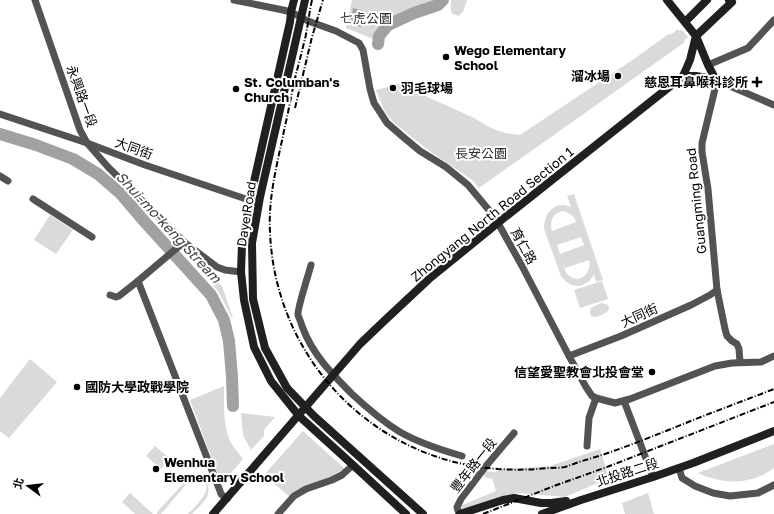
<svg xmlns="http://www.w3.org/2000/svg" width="774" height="514" viewBox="0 0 774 514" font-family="'Golos Text','Noto Sans TC',sans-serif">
<rect width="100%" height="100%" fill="#fff"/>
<g fill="#dadada" fill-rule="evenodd">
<path d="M352,0h89l-2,5 -14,-1 -41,17 -11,18 -27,-11z"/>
<path d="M451,0h16l-4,12 -5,4 -5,-2 -2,-2z"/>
<path d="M678,29l1,2 3,-1 6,7 -4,3 1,2 -206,146 -7,-8 -48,-33 -31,-25 -8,-10 -9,-22 12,-3 3,-4 3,2 5,-1 75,34 19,11 12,4 15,2 114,-76 33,-24 5,-1z"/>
<path d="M574,194l29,86 -7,2 -2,-8c-8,16 -24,15 -33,2l-17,-47c0,-16 11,-29 27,-22l-4,-11zM563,211c7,2 11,5 13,11l-24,9c-3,-10 1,-18 11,-20zM581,237l3,8 -24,9 -3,-9zM589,260c3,14 -10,25 -21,15 -3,-3 -4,-8 -5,-12l2,5z"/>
<path d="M50,215l23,15 -17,24 -22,-14z"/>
<path d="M186,248l4,1 12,12 -3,4 23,21 11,32h-1l-14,-27 -32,-38 -1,-2z"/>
<path d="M602,281l6,18 -28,9 -6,-18z"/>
<path d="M601,303c6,0 11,4 6,9 -3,2 -8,4 -11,5l-5,-1 -1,-3 1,-5z"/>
<path d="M30,359l27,23 -48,56 -9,-7v-33z"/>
<path d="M224,386c0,18 -1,38 6,55 3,6 9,12 13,18l-18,21h-2l-4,-2 -29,-78z"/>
<path d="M241,413l34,4 -11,13v6l-13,14 -8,-15z"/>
<path d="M303,431l42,38 -54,29 -27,-23z"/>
<path d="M774,444v24c-22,17 -51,17 -76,5z"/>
<path d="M155,446l14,12 -8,11 -15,-13z"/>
<path d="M600,449l9,29 -44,19 -47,-4 -52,16h-4l-2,-3 36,-15 -4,-12 -8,-2 1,-6 10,1 8,-3 47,-3z"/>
<path d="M194,472l2,3 6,1c15,17 1,26 -10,38h-4c6,-7 28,-25 14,-34 -5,-3 -9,-2 -13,1l-28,33h-4v-2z"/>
<path d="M130,493l23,21h-18l-13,-12z"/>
<path d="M648,493l6,21h-29l-3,-11z"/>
</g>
<path fill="#a1a1a1" d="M353,8l11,3 -3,16 -11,-3z"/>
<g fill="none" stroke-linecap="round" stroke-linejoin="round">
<g stroke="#a1a1a1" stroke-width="12">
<path d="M378,44l1,-8 9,-11 26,-12 24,-8 5,-5"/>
<path d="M0,134l36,11 37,14 25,15 23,20 23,27 67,74 13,25 5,21 3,36 1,29"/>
</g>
<g stroke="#535353" stroke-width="7">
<path d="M35,0l45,130 7,13 21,24 76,75 33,25 8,3 16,2"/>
<path d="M234,0l49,10 8,2 17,9 28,10 23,12 4,7 7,39 4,14 4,6 9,14 15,13 18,15 26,16 22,18 25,30 5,8 24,43 47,90 17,31 6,9 4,2 19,5 15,-4 85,-33 17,-3 29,-1 13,-6"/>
<path d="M708,65l40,-17 26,-28"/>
<path d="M0,114l87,29 58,22 110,37"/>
<path d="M0,176l8,5"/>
<path d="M33,199l59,38"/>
<path d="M311,265c-2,8 -14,44 -13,50 1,3 3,7 4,11 10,28 30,48 50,68 15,14 30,27 48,38 19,11 41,18 62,24"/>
<path d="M138,281l82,210 1,3 6,5"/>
<path d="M110,295l6,2 3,-1 19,-15 46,-39"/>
<path d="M569,356l52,-20 70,-31 19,-10 7,-5"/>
<path d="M740,362l-1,-13 -2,-5 -5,-3 -5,-5 -2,-7 -8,-39 -9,-101 -6,-37v-9l13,-54 1,-9 58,25"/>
<path d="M624,401l29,76"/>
<path d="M587,446l2,-28 7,-20"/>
<path d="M679,468l3,10 13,8 18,7 17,3 28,-3 16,-8"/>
<path d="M278,514l16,-18 12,-7 26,-9 10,-5 11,-10"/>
<path d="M459,514l-2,-7 4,-8 25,-33 28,-33"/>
</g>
<g stroke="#202020" stroke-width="8">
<path d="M294,0l-3,12 -1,10 -39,173 -9,49 -1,28 3,28 10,47 17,34 28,35 54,49 53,49"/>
<path d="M305,0l-45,197 -8,46 1,56 12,49 22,40 27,28 109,98"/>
<path d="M667,0l29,36 12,29 8,15"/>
<path d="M685,22l22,-22"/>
<path d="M696,36l36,-34 -3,-2"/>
<path d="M683,76l7,-16 6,-24"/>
<path d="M213,514l147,-170 23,-22 46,-43 75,-61 179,-142h13l20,4"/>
<path d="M460,514l43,-14 11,-2 27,5h10l15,-2"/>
<path d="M542,514l39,-14 72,-23 40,-14 81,-32"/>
</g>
<g stroke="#000" stroke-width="2" stroke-dasharray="6 2 1 2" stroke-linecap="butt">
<path d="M312,0c-3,13 -4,26 -7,39 -3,12 -6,24 -9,35 -4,17 -7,35 -11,52 -7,35 -17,70 -15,106 5,126 102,228 228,237 18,1 32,1 49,-1 6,0 12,0 18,-1 6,-2 11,-4 17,-6 29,-8 56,-19 84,-30 36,-15 72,-28 108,-42"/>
<path d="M295,108l17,-71 11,-37"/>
<path d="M483,514l71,-28 53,-19 167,-65"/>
</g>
</g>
<g fill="#000" stroke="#fff" stroke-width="1.5">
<circle cx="446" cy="57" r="4"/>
<circle cx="618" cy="76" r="4"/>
<path d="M755 76h4v4h4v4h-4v4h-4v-4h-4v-4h4z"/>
<circle cx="393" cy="88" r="4"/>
<circle cx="236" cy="89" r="4"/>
<circle cx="652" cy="372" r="4"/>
<circle cx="77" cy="387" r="4"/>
<circle cx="156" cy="469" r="4"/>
</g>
<g text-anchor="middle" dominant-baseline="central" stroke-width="4" stroke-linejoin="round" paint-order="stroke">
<g font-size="13" fill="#313131" stroke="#fff">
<text x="366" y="18">七虎公園</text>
<text x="481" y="153">長安公園</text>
</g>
<g font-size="13" font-weight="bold" fill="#000" stroke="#fff" text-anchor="start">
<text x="454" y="50">Wego Elementary<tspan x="454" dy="15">School</tspan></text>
<text x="610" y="76" text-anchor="end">溜冰場</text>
<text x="244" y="82">St. Columban's<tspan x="244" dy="15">Church</tspan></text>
<text x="748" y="82" text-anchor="end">慈恩耳鼻喉科診所</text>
<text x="401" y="88">羽毛球場</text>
<text x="644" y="372" text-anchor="end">信望愛聖教會北投會堂</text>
<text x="85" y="387">國防大學政戰學院</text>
<text x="164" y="462">Wenhua<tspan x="164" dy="15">Elementary School</tspan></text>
</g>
<g font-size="13" fill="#000" stroke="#fff">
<text transform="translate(82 96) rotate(70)">永興路一段</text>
<text transform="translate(134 148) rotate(20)">大同街</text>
<text transform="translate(696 201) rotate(-96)">Guangming Road</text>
<text transform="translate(246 214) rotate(-81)">Daye Road</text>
<text transform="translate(492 214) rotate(-39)">Zhongyang North Road Section 1</text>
<text transform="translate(524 246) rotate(61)">育仁路</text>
<text transform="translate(639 315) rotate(-24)">大同街</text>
<text transform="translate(473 465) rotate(-52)">豐年路一段</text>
<text transform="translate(627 472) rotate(-18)">北投路二段</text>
</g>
<g font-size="14" font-style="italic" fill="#424242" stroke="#fff">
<text transform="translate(169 227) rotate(47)">Shui-mo-keng Stream</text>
</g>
</g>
<g transform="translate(28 486) rotate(285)" stroke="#ffffff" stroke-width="3" paint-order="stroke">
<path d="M0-3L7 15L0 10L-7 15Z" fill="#000000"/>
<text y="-6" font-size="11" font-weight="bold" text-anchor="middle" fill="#000000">北</text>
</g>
</svg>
